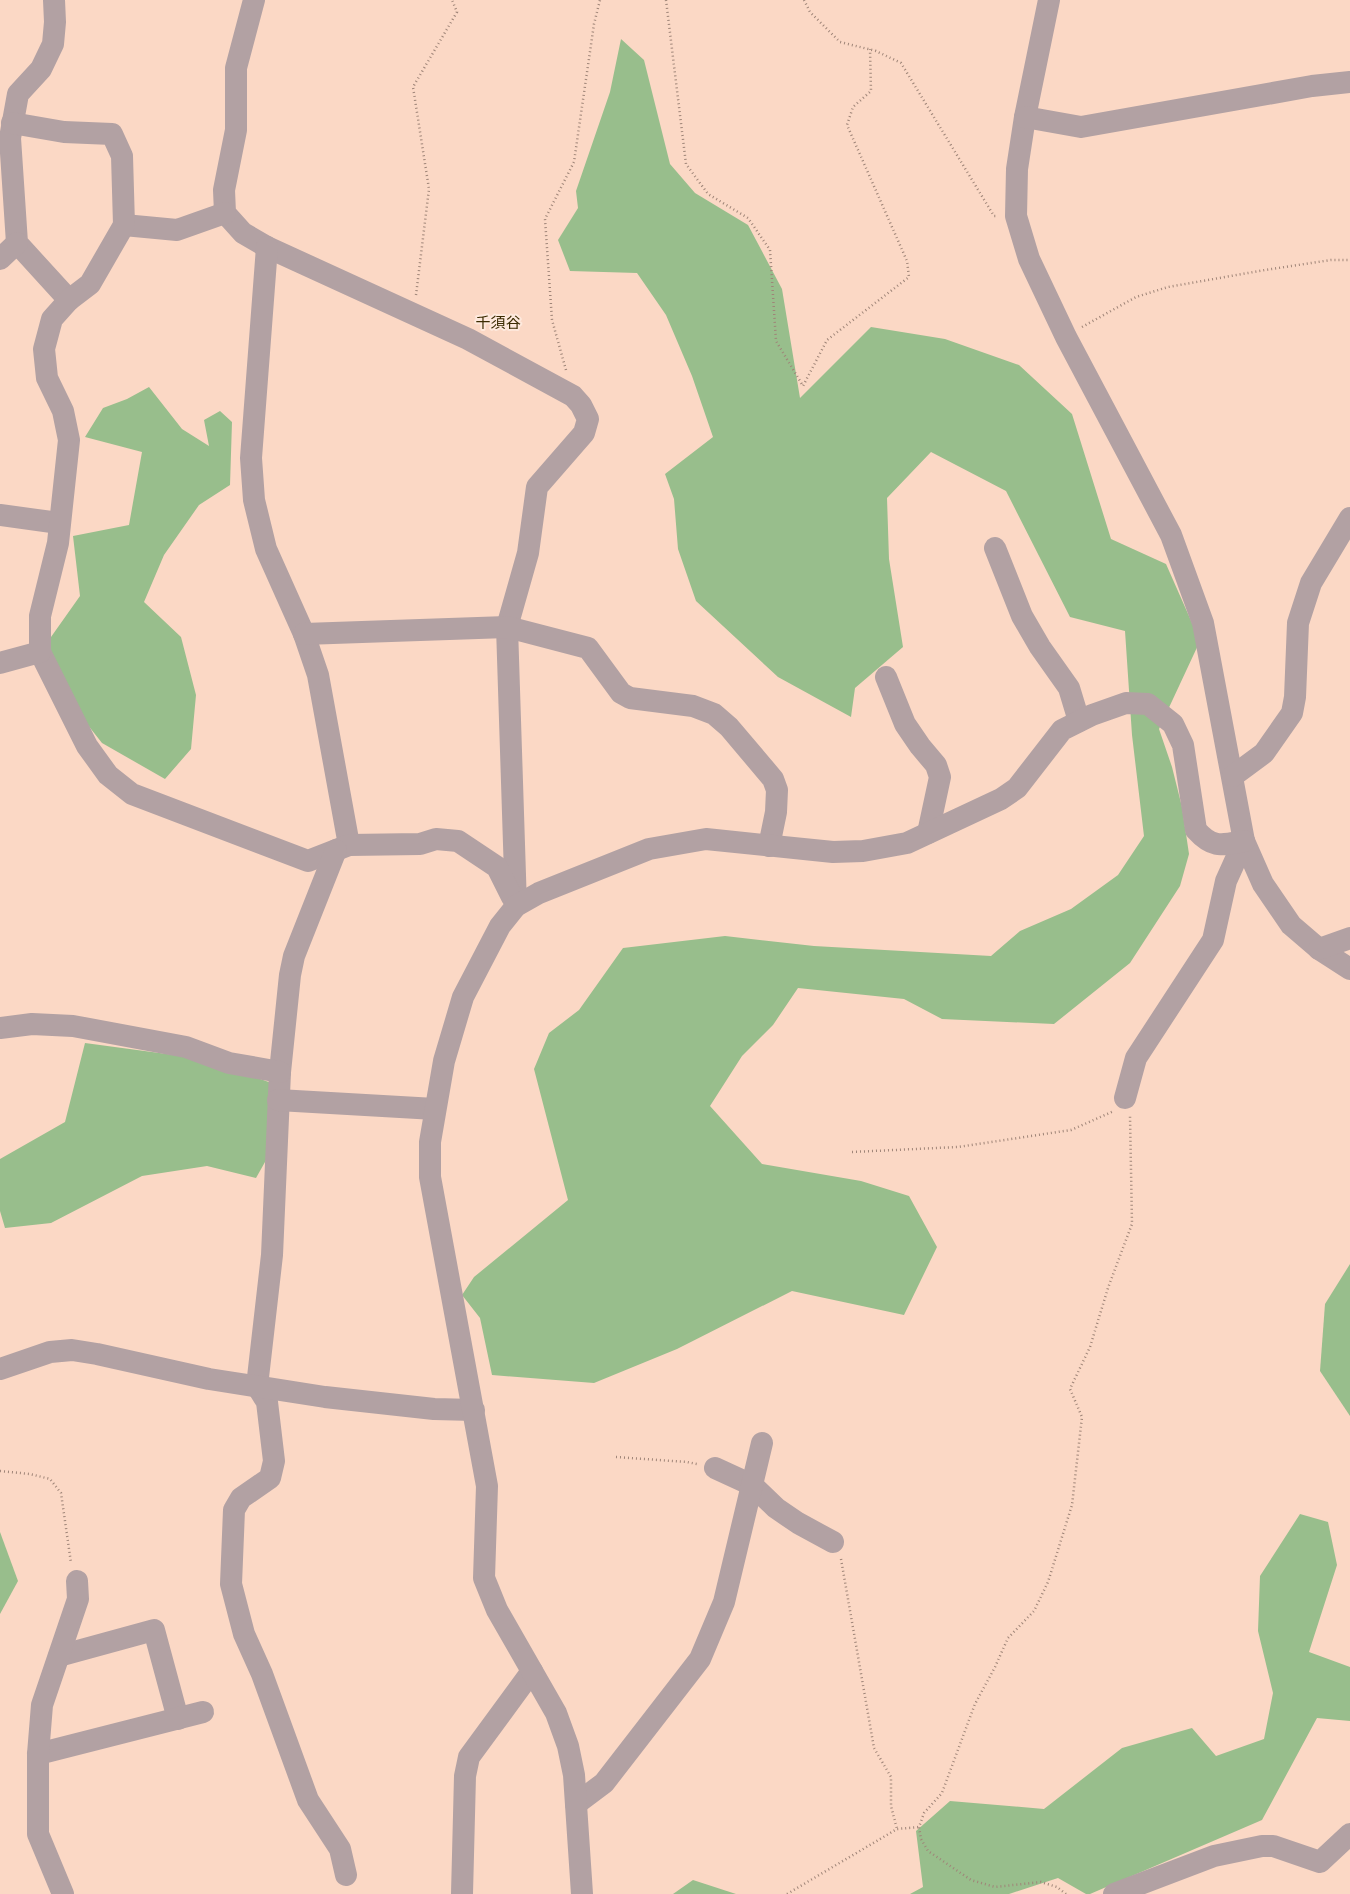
<svg xmlns="http://www.w3.org/2000/svg" width="1350" height="1894" viewBox="0 0 1350 1894" font-family="Cabin,'Noto Sans JP',sans-serif">
<rect width="100%" height="100%" fill="#fbd8c5"/>
<g fill="#98be8c">
<path d="M621,39l23,21 26,104 25,29 53,32 34,64 18,109 71,-71 74,12 74,26 53,49 39,125 55,25 34,77 -41,88 13,38 10,40 7,47 -9,32 -50,77 -76,61 -112,-5 -38,-20 -106,-11 -25,37 -31,31 -32,50 52,58 99,17 48,15 28,51 -33,68 -112,-24 -115,58 -83,34 -102,-8 -12,-57 -18,-23 12,-18 94,-77 -34,-131 15,-36 30,-23 44,-62 102,-12 89,10 177,10 29,-25 51,-22 47,-34 26,-39 -12,-101 -7,-104 -55,-14 -64,-126 -75,-39 -44,46 2,61 14,88 -48,41 -4,29 -73,-40 -82,-76 -18,-52 -4,-50 -9,-25 48,-37 -21,-61 -26,-61 -29,-42 -67,-2 -12,-31 20,-32 -2,-17 34,-99z"/>
<path d="M149,387l33,42 27,17 -5,-26 16,-9 12,11 -2,63 -31,20 -35,50 -20,47 37,35 15,58 -5,54 -26,30 -63,-36 -52,-66 1,-40 29,-41 -7,-60 56,-11 13,-73 -57,-15 18,-29 24,-9z"/>
<path d="M85,1043l119,16 73,26 -3,61 -18,32 -49,-12 -65,10 -91,47 -46,5 -5,-17v-52l65,-37z"/>
<path d="M1350,1264v152l-30,-45 5,-67z"/>
<path d="M1300,1514l28,8 9,43 -28,87 41,15v54l-33,-3 -55,102 -172,74h-4l-28,-16 -49,16h-99l13,-7 -7,-56 34,-30 94,8 78,-61 70,-20 24,28 48,-17 9,-46 -15,-62 2,-55z"/>
<path d="M0,1532l18,49 -18,33z"/>
<path d="M693,1880l43,14h-63z"/>
</g>
<g fill="none" stroke-linecap="round" stroke-linejoin="round">
<g stroke="#9f8578" stroke-width="2.5" stroke-dasharray="1 3" stroke-linecap="butt">
<path d="M666,0l20,164 22,30 40,24 22,32 6,91 27,45 24,-46 82,-63 -2,-16 -60,-136 6,-18 18,-16 -1,-42"/>
<path d="M804,0l6,12 30,30 36,9 25,12 93,153h3"/>
<path d="M416,295l13,-106 -16,-102 44,-75 -5,-12"/>
<path d="M1082,327l54,-30 32,-10 97,-17 66,-10h19"/>
<path d="M566,370l-14,-50 -7,-101 29,-57 20,-138 6,-24"/>
<path d="M852,1152l106,-5 113,-17 43,-19"/>
<path d="M616,1457l71,5 10,2"/>
<path d="M0,1471l30,3 20,5 11,14 10,70"/>
<path d="M841,1559l33,189 17,29v29l6,23"/>
<path d="M787,1894l110,-65 22,-2"/>
<path d="M1066,1894l-9,-7 -16,-5 -46,5 -24,-7 -43,-29 -7,-12 -2,-12 5,-14 18,-20 33,-89 20,-37 13,-29 26,-27 14,-29 24,-77 10,-88 -12,-28 20,-42 18,-59 24,-64 -2,-108"/>
</g>
<g stroke="#b2a1a3" stroke-width="22">
<path d="M54,0l1,22 -2,22 -12,25 -23,25 -8,44 7,105 52,57"/>
<path d="M254,0l-18,68v62l-12,60 1,23 18,20 24,14 201,92 105,57 8,9 7,14 -4,14 -47,54 -9,66 -21,74 9,279"/>
<path d="M1049,0l-24,117 -8,52 -1,47 13,43 37,78 105,198 32,88 41,218 19,43 28,41 28,24 31,20"/>
<path d="M1025,117l56,10 231,-41 38,-4"/>
<path d="M124,225l53,5 48,-17"/>
<path d="M267,247l-16,211 3,42 12,49 38,85 14,41 31,170"/>
<path d="M0,259l17,-16"/>
<path d="M0,515l59,8"/>
<path d="M995,548l27,68 18,31 29,41 10,33"/>
<path d="M304,634l203,-7 81,21 33,45 9,5 63,8 21,8 15,13 44,52 4,11 -1,22 -7,34"/>
<path d="M40,652l47,94 21,29 24,19 176,67 41,-16 71,-1 16,-5 22,2 39,26 15,30"/>
<path d="M0,663l40,-11v-36l18,-73 11,-103 -6,-29 -16,-33 -3,-29 8,-30 17,-19 21,-16 34,-59 -2,-69 -10,-22 -48,-2 -52,-9"/>
<path d="M886,677l19,47 15,22 16,19 4,12 -12,56"/>
<path d="M1233,776l31,-23 28,-40 3,-16 3,-74 13,-40 39,-65"/>
<path d="M336,850l-42,106 -4,19 -10,97 -8,183 -15,131 10,16 7,59 -4,17 -29,20 -7,12 -3,74 13,50 18,40 46,126 32,49 6,26"/>
<path d="M1319,949l31,-11"/>
<path d="M0,1028l32,-4 41,2 113,21 43,16 51,9"/>
<path d="M1125,1098l11,-40 77,-118 13,-59 18,-40"/>
<path d="M278,1100l157,9"/>
<path d="M0,1369l50,-17 22,-2 25,4 112,25 116,18 109,12 40,1"/>
<path d="M715,1468l37,17 24,23 22,15 35,19"/>
<path d="M59,1656l95,-26 24,89"/>
<path d="M38,1754l165,-42"/>
<path d="M576,1804l28,-21 96,-124 24,-57 38,-159"/>
<path d="M63,1894l-25,-60v-80l4,-49 36,-106 -1,-18"/>
<path d="M462,1894l3,-118 4,-19 63,-86"/>
<path d="M582,1894l-8,-119 -6,-29 -12,-33 -59,-103 -13,-32 3,-92 -57,-309v-35l14,-81 19,-64 37,-71 16,-20 23,-13 110,-44 57,-10 127,13 30,-1 44,-8 94,-44 16,-11 45,-58 30,-15 34,-12 22,1 25,20 10,21 13,85c17,19 26,15 48,11"/>
<path d="M1114,1894l100,-38 48,-10h11l47,16 30,-28"/>
</g>
</g>
<g text-anchor="middle" dominant-baseline="central" stroke-width="4" stroke-linejoin="round" paint-order="stroke">
<g font-size="15" fill="#3b2b01" stroke="#fee9dd">
<text x="498" y="323">千須谷</text>
</g>
</g>
</svg>
